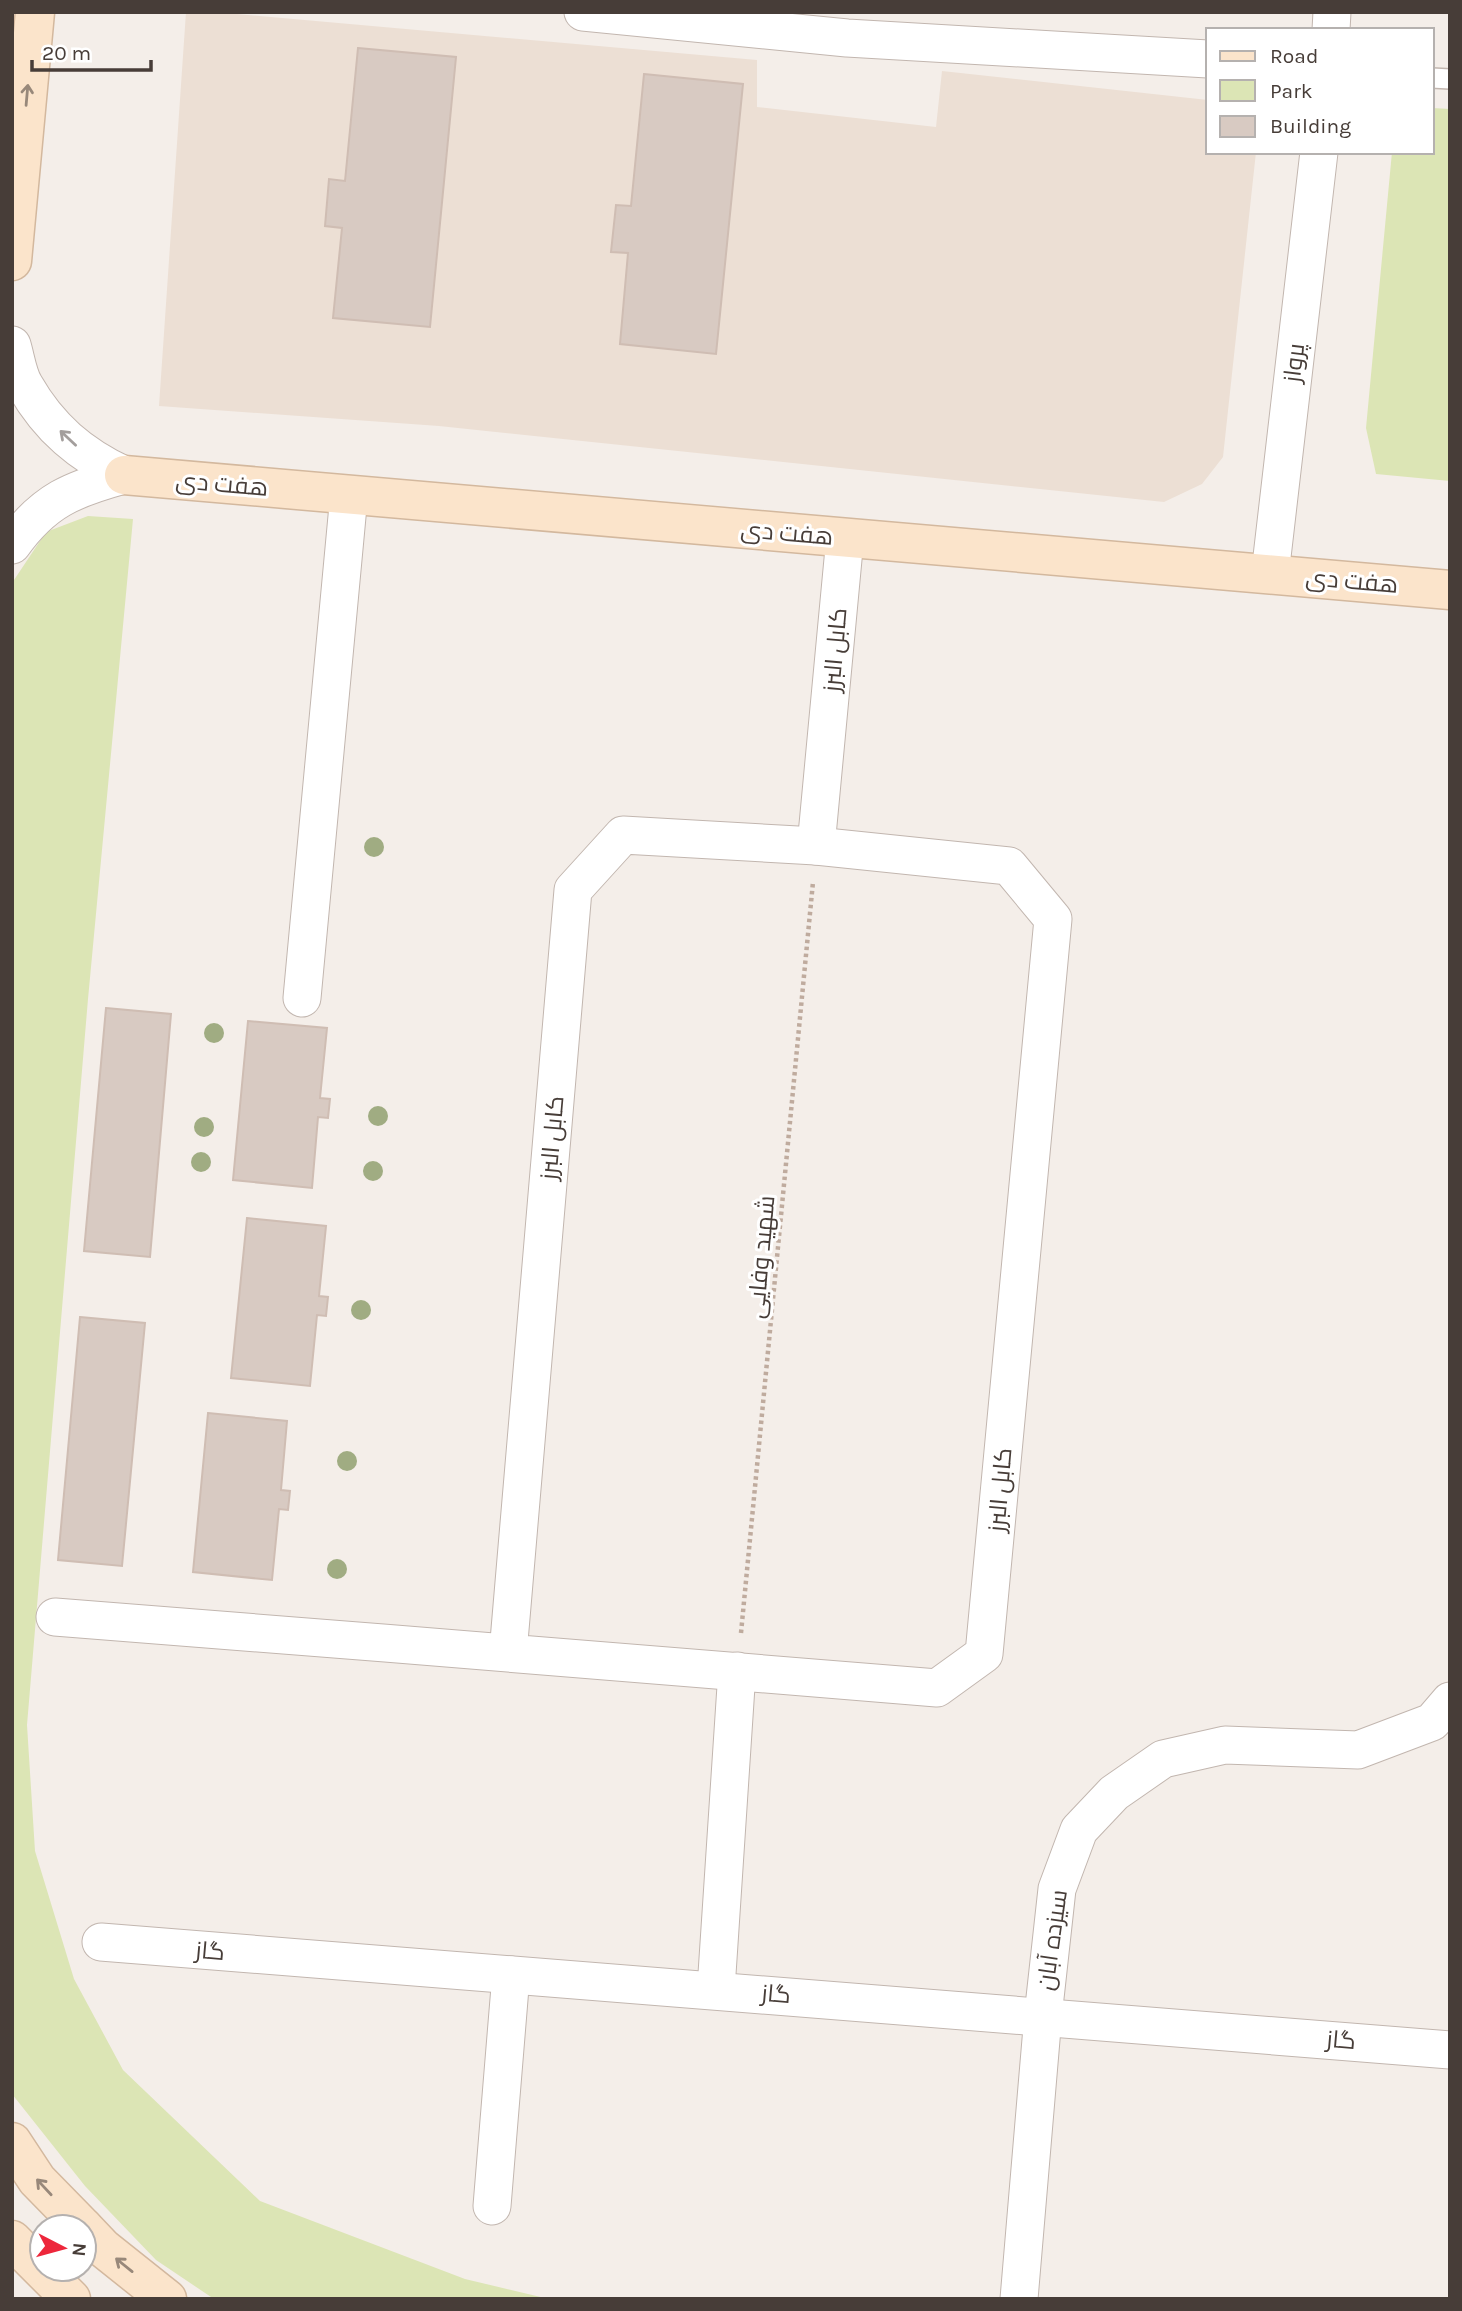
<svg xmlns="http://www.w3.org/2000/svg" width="1462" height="2311" viewBox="0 0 1462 2311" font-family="Karla,Cairo,sans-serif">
<rect width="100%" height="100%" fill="#f4eee9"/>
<path fill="#ecdfd4" d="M186,12h29l542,48v47l179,20 6,-56 266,29v52h48l-33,305 -21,27 -38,18 -725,-76 -280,-20z"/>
<g fill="#dce5b5">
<path d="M1432,108l18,1v372l-74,-7 -10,-46 26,-276h40z"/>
<path d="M88,516l45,3 -45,480 -61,726 8,126 39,128 49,91 137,131 205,78 84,20h-335l-58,-39 -71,-74 -73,-92v-1498l2,-16 32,-48z"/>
</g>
<g fill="#d8cac2" stroke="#cfbdb3" stroke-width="2">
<path d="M358,48l98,9 -26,270 -97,-9 9,-90 -17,-2 4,-47 16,2z"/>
<path d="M644,74l99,10 -27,270 -96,-10 8,-91 -17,-1 5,-47 15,1z"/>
<path d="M106,1008l65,6 -21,243 -66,-6z"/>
<path d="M248,1021l79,7 -7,70 10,1 -2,19 -10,-1 -6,71 -79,-8z"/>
<path d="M247,1218l79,8 -7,70 9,1 -2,19 -9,-1 -7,71 -79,-8z"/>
<path d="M80,1317l65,6 -23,243 -64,-6z"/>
<path d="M208,1413l79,8 -6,69 9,1 -2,19 -9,-1 -7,71 -79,-8z"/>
</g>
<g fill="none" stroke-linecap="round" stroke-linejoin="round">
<defs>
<path id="lane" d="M1432,78l18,1"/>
<g id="street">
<path d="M583,12l264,26 361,21"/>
<path d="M1331,30l1,-18"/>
<path d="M12,345c4,13 6,30 13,41 24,42 56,69 99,89"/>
<path d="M12,545c32,-45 61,-56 112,-70"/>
<path d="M1270,574l49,-422"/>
<path d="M816,846l29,-308"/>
<path d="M302,998l47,-503"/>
<path d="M55,1617c294,24 588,45 882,71l47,-34 69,-735 -44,-53 -193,-20 -193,-11 -50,55 -65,763"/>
<path d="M101,1942l1349,108"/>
<path d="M716,1989l21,-318"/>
<path d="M492,2206l19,-231"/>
<path d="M1019,2299l24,-283 14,-127 22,-59 35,-37 49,-34 62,-14 133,5 74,-28 18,-21"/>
</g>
<g id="secondary">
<path d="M12,261l23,-249"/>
<path d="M124,475l1326,115"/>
<path d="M12,2142l25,38 46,47"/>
<path d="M84,2228l19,20 64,51"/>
<path d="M12,2240l59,59"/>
</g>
</defs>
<use href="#lane" stroke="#c2b6af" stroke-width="22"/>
<use href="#street" stroke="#c2b6af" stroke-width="39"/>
<use href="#secondary" stroke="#d3b89e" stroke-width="41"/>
<path stroke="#bfab9e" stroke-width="4.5" stroke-dasharray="3.5 3.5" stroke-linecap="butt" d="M741,1633l72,-751"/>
<use href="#lane" stroke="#fff" stroke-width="19"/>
<use href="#street" stroke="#fff" stroke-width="37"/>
<use href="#secondary" stroke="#fbe4cb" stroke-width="38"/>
</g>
<g fill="#a0ac82">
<circle cx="374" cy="847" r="10"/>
<circle cx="214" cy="1033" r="10"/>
<circle cx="378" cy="1116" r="10"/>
<circle cx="204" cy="1127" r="10"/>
<circle cx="201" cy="1162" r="10"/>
<circle cx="373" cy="1171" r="10"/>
<circle cx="361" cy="1310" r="10"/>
<circle cx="347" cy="1461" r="10"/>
<circle cx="337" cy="1569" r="10"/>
</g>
<defs><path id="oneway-shaft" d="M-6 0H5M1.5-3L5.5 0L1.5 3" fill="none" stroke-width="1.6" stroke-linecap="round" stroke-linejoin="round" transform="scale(1.75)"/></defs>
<g stroke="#98887a">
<use href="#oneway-shaft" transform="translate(27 95) rotate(-85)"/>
<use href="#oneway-shaft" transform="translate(44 2187) rotate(-133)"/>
<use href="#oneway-shaft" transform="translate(124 2265) rotate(-141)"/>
</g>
<use stroke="#a39e9c" href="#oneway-shaft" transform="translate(68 438) rotate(-137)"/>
<g text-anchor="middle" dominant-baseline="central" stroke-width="6" stroke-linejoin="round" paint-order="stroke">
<g font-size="24" fill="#473d38" stroke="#fff">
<text transform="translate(1294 363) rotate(-83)">پرواز</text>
<text transform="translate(222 484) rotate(5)">هفت دی</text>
<text transform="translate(787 533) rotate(5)">هفت دی</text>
<text transform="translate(1352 581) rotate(5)">هفت دی</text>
<text transform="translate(835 650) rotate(-85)">کابل البرز</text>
<text transform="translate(552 1138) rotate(-85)">کابل البرز</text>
<text transform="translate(761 1257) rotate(-85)">شهید وفایی</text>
<text transform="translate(1000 1490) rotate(-85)">کابل البرز</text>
<text transform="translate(1052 1940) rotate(-82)">سیزده آبان</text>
<text transform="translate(210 1951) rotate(5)">گاز</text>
<text transform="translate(776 1994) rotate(5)">گاز</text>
<text transform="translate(1341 2040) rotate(5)">گاز</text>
</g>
</g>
<rect width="1462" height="2311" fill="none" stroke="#473d38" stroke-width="28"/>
<rect x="1206" y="28" width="228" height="126" fill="#ffffff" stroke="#b5b1af" stroke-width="2"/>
<rect x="1220" y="51" width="35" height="10" fill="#fbe4cb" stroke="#b5b1af" stroke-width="2"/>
<text x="1270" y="63" font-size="21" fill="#473d38">Road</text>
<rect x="1220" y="80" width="35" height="21" fill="#dce5b5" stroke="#b5b1af" stroke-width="2"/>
<text x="1270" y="98" font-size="21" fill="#473d38">Park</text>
<rect x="1220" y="116" width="35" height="21" fill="#d8cac2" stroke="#b5b1af" stroke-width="2"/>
<text x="1270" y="133" font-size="21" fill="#473d38">Building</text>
<g transform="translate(63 2248) rotate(96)"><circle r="33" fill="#ffffff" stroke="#b5b1af" stroke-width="2"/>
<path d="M0-5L12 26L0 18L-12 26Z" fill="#ed273b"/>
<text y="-10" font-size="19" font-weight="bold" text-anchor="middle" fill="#473d38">N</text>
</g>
<path d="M32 60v10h119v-10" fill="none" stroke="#473d38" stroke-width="3.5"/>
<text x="42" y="60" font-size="21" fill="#473d38" stroke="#ffffff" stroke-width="5" paint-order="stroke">20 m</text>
</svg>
